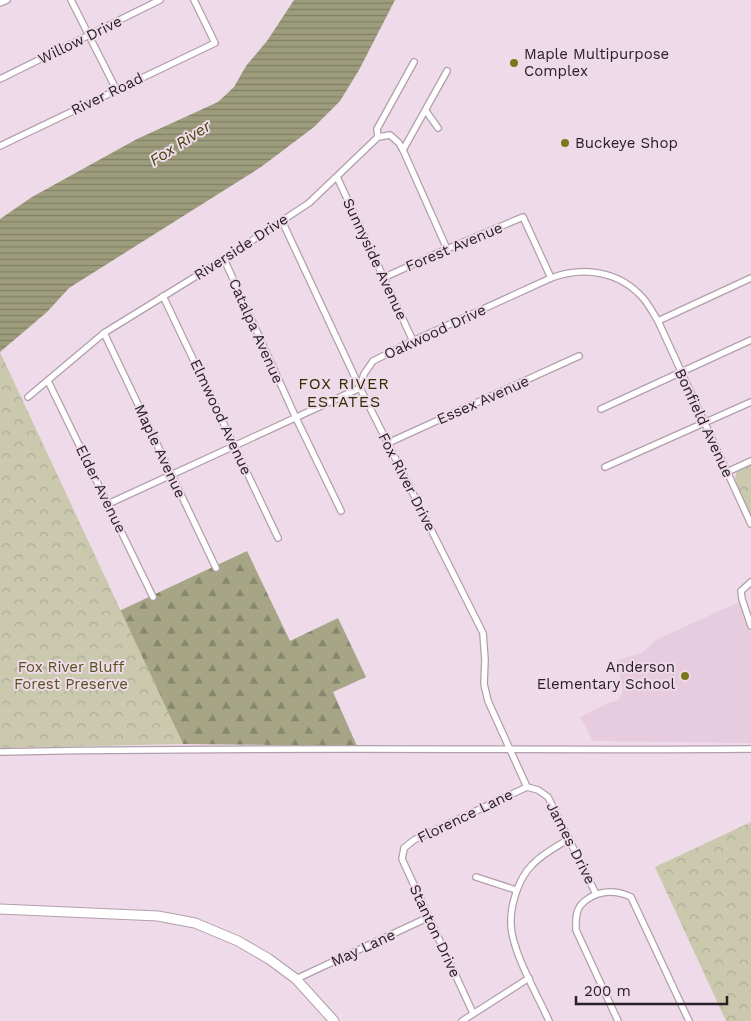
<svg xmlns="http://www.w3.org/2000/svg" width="751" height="1021" viewBox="0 0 751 1021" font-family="'Work Sans',sans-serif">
<defs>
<pattern id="forest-firs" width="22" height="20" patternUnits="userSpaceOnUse" patternTransform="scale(1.25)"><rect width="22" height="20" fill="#a6a686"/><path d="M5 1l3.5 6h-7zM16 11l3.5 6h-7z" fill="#87876e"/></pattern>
<pattern id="park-crowns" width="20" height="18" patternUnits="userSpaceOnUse" patternTransform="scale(1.25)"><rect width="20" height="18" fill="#cac9ae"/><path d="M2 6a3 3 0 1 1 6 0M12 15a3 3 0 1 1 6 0" fill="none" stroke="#aeac96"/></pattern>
<pattern id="water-rules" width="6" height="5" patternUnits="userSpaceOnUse" patternTransform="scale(1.25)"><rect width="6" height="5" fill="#9d9d7d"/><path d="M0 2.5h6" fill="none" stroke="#808066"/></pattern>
</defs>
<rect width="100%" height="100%" fill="#eedae8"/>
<path fill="#e6ccde" d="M739,602l12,34v107l-158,-2 -13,-24 28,-14 9,-2 6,-9 -6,-32 25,-7 14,-13z"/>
<path fill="url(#forest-firs)" d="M247,551l43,90 48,-23 28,59 -33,15 24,54 -174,-2 -64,-133z"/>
<g fill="url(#park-crowns)">
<path d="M0,352l183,392 -183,4z"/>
<path d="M751,464v53c-5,-10 -21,-35 -14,-45 3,-4 10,-5 14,-8z"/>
<path d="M751,822v199h-25l-71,-154z"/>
</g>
<path fill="url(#water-rules)" d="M294,0h101l-36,70 -19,31 -26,26 -53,40 -192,121 -22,24 -47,40v-133l32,-22 105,-58 81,-37 16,-15 12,-21 21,-25z"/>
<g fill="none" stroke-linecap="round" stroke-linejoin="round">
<defs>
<g id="minor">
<path d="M71,0l45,89"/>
<path d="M0,3l7,-3"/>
<path d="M0,79l160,-79"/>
<path d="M426,111l12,17"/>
<path d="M378,137l12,-2 9,8 4,7 44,99"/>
<path d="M0,146l215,-103 -21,-43"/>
<path d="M403,150l44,-79"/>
<path d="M337,177l76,164"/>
<path d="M282,221l78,167 123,245 2,27 -1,24 4,17 39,86 11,3 10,7 48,97"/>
<path d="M224,259l72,159 45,93"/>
<path d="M385,277l62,-28 76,-32 28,61"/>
<path d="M163,296l115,242"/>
<path d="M658,321l93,-43"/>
<path d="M104,333l112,235"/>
<path d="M48,381l105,216"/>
<path d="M28,397l76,-64 120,-74 85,-56 69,-66 -1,-8 37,-67"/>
<path d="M601,409l150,-69"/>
<path d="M388,443l191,-87"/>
<path d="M605,467l146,-65"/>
<path d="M727,472l24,-11"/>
<path d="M108,504l252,-116 4,-14 9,-13 40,-20 138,-63c33,-12 68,-7 92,20 6,7 10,15 15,23l93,203"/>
<path d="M751,582l-10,9 1,8 9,27"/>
<path d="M0,752c250,-6 501,-1 751,-3"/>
<path d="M476,877l40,13"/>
<path d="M296,979l133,-62"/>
<path d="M473,1013l-71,-154 2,-11 10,-8 113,-53"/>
<path d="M462,1021l67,-43"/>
<path d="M549,1021c-11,-25 -37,-69 -38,-96 -1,-19 7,-46 21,-60 10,-11 24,-18 37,-26"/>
<path d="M618,1021l-42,-91c0,-8 -1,-17 4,-24 13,-16 34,-17 51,-9l58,124"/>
</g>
<path id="secondary" d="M0,909l158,7 37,7 43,18 31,18 27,20 38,42"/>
</defs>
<use href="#minor" stroke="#b29fad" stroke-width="8"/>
<use href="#secondary" stroke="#b29fad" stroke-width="11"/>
<use href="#minor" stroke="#fff" stroke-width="5.5"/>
<use href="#secondary" stroke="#fff" stroke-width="9"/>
</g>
<g fill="#7c771c" stroke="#eedae8" stroke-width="2">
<circle cx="514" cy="63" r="5"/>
<circle cx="565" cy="143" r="5"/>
<circle cx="685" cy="676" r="5"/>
</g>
<g text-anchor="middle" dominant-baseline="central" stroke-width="4" stroke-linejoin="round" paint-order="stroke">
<g font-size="15" fill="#292127" stroke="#eedae8">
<text transform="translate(80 40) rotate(-26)">Willow Drive</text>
<text transform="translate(107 94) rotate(-26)">River Road</text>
<text transform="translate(241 247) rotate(-33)">Riverside Drive</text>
<text transform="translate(454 247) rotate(-23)">Forest Avenue</text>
<text transform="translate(375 259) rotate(65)">Sunnyside Avenue</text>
<text transform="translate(256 331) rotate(66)">Catalpa Avenue</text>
<text transform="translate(435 332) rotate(-25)">Oakwood Drive</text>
<text transform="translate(483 400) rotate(-24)">Essex Avenue</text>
<text transform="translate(221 417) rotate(65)">Elmwood Avenue</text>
<text transform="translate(704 423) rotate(65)">Bonfield Avenue</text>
<text transform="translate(160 451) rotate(65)">Maple Avenue</text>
<text transform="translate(407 482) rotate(63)">Fox River Drive</text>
<text transform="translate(101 489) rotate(64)">Elder Avenue</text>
<text transform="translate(465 816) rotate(-26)">Florence Lane</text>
<text transform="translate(571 843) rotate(63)">James Drive</text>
<text transform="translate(435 931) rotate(65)">Stanton Drive</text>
<text transform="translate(363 948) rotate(-25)">May Lane</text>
</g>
<g font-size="15" fill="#292127" stroke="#eedae8" text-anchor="start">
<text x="524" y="54">Maple Multipurpose<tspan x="524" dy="17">Complex</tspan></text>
<text x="575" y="143">Buckeye Shop</text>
<text x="675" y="667" text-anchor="end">Anderson<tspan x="675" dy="17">Elementary School</tspan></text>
</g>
<g font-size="15" fill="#56541d" stroke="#eedae8">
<text x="71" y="667">Fox River Bluff<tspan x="71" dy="17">Forest Preserve</tspan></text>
</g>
<g font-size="16" font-style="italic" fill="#47450b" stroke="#eedae8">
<text transform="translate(180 143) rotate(-33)">Fox River</text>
</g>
<g font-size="16" letter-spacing="1" fill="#2d2b00" stroke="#eedae8">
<text x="344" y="383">FOX RIVER<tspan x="344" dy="18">ESTATES</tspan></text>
</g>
</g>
<path d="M576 996v8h151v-8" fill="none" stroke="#292127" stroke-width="2.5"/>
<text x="584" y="996" font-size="15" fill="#292127" stroke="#eedae8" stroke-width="4" paint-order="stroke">200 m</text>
</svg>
